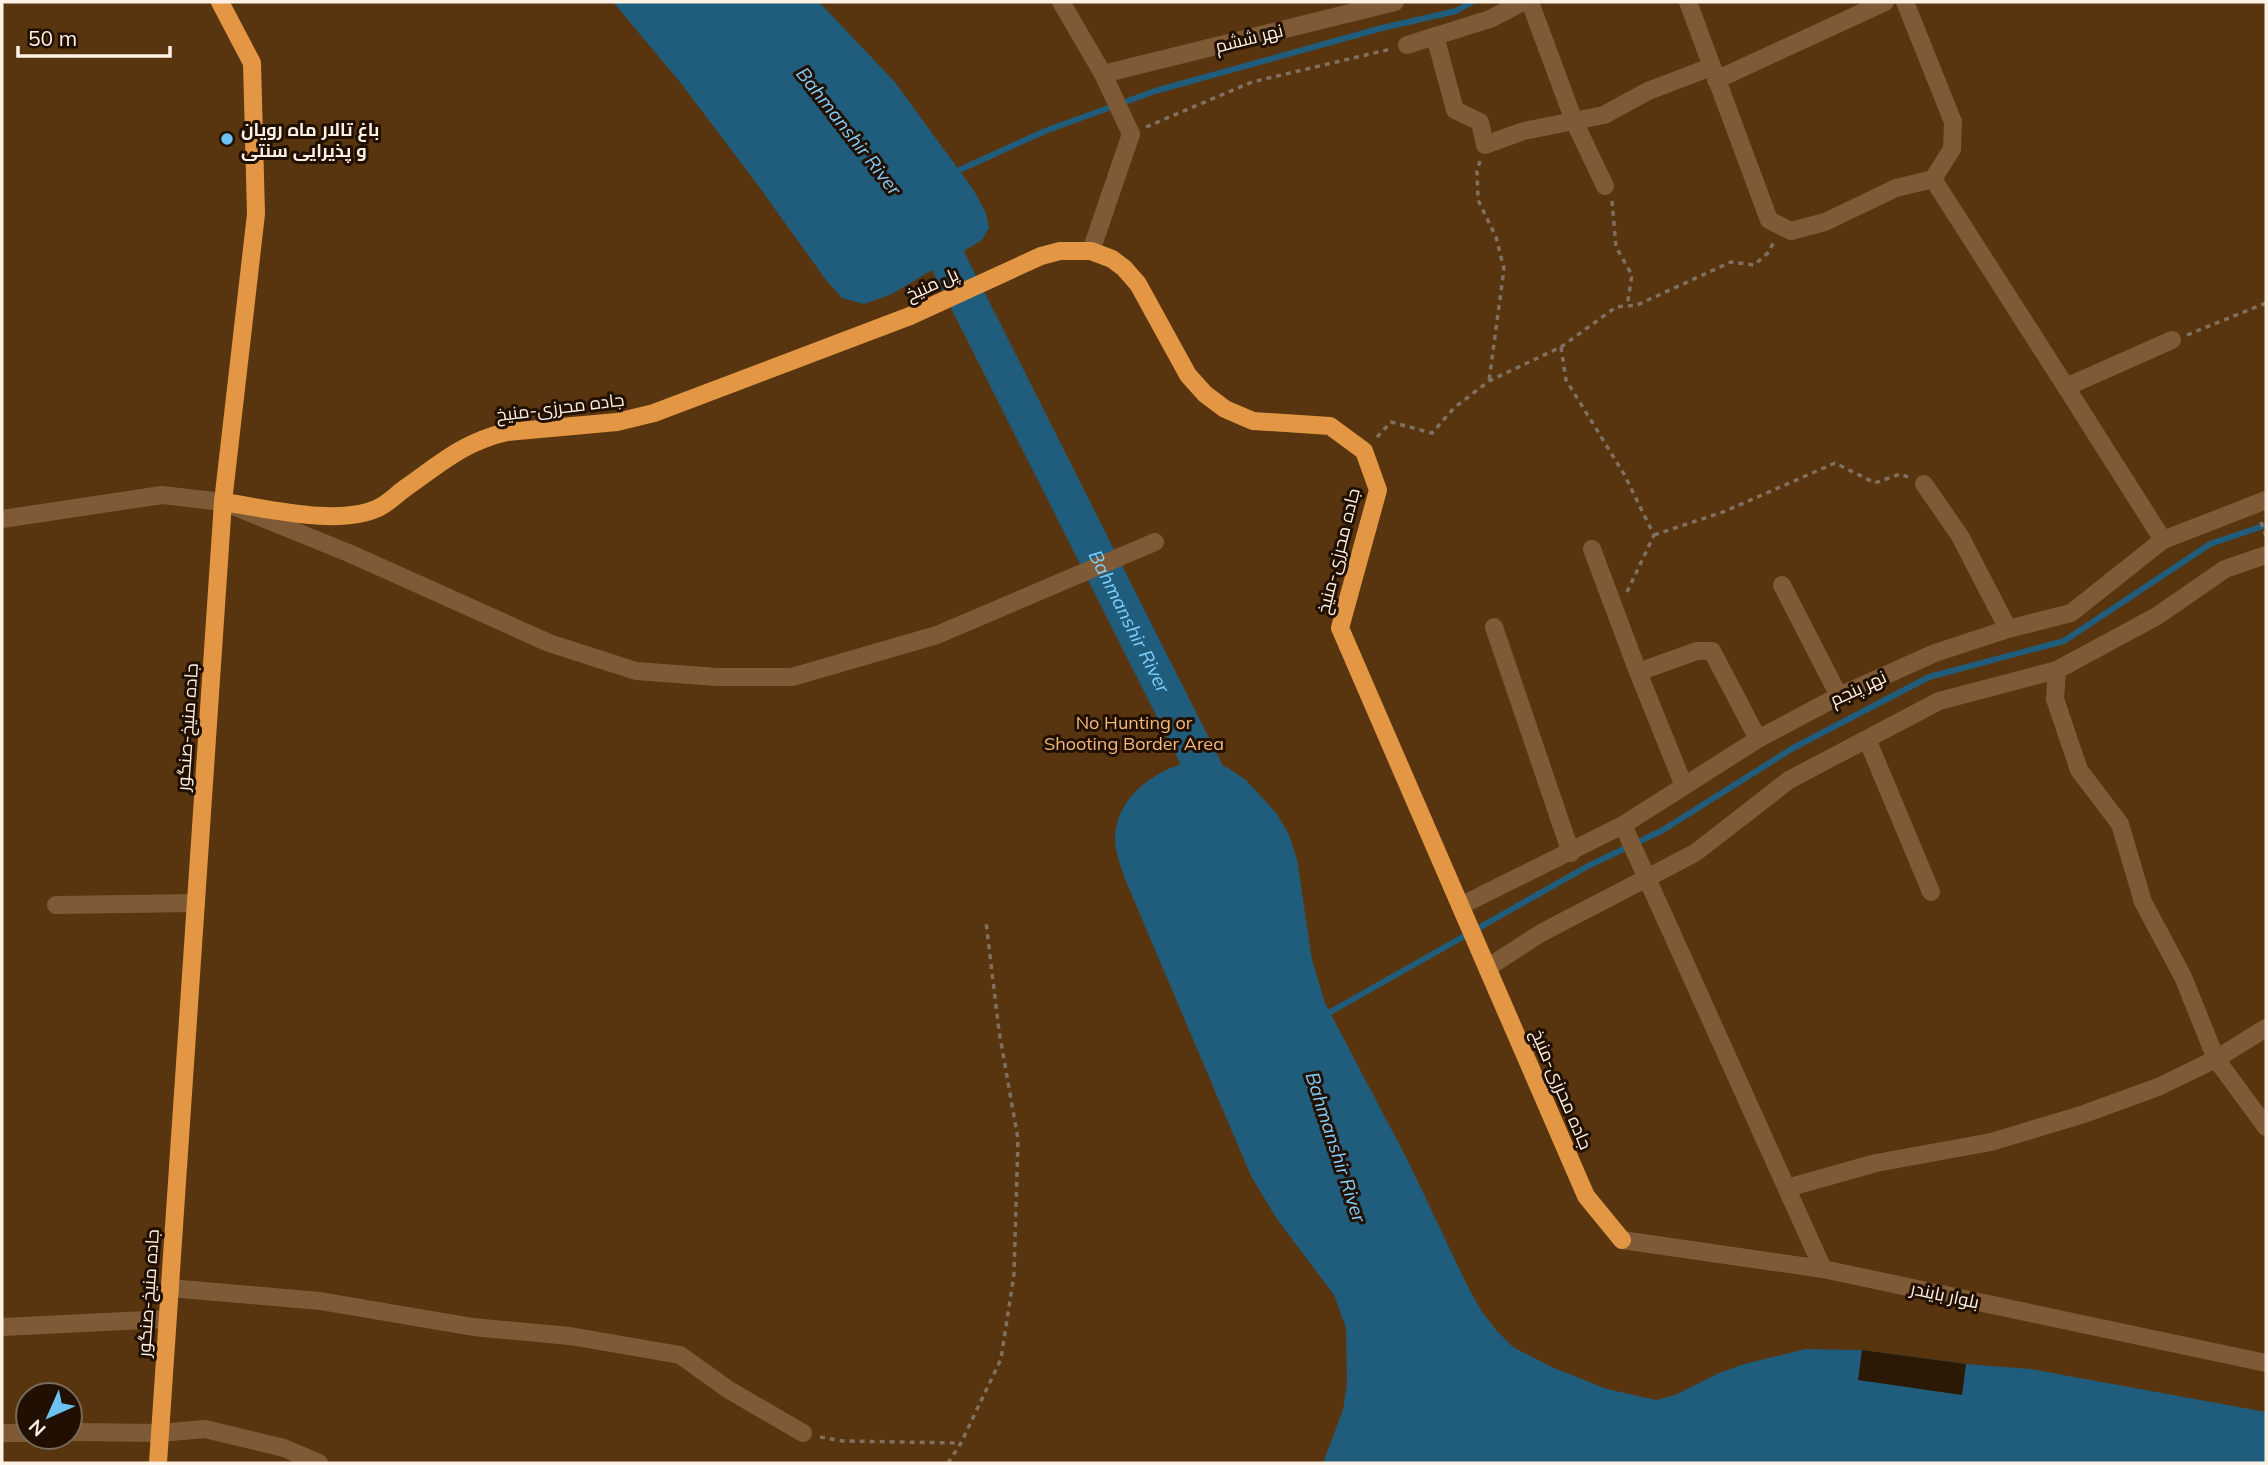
<svg xmlns="http://www.w3.org/2000/svg" width="2268" height="1465" viewBox="0 0 2268 1465" font-family="Mulish,Cairo,sans-serif">
<rect width="100%" height="100%" fill="#2b1906"/>
<path fill="#58350e" fill-rule="evenodd" d="M2,2h2264v1461h-2264zM28,1395h42v42h-42z"/>
<g fill="#205c7b">
<path d="M613,2h206l75,79 79,108 13,24 3,15 -7,12 -90,54 -28,10 -22,-6 -16,-18 -69,-96 -77,-102z"/>
<path d="M1191,761h19l18,7 18,12 31,34 12,21 8,24 15,101 13,43 83,158 58,122 16,29 15,19 16,16 41,21 53,21 49,11 19,-5 44,-22 25,-9 61,-15 57,1 104,14 64,5 236,43v51h-943l20,-53 4,-27 -1,-55 -12,-33 -57,-76 -26,-43 -126,-297c-4,-12 -9,-25 -10,-37 -1,-44 38,-71 76,-81z"/>
</g>
<path fill="#2b1906" d="M1862,1350l104,14 -4,31 -104,-15z"/>
<g fill="none" stroke-linecap="round" stroke-linejoin="round">
<g stroke="#205c7b" stroke-width="6">
<path d="M953,173l92,-42 110,-40 227,-63 74,-17 16,-9"/>
<path d="M1325,1015l263,-149 75,-36 130,-82 136,-71 135,-36 146,-97 56,-19"/>
</g>
<path stroke="#205c7b" stroke-width="37" id="s1" d="M919,221l24,30 279,554"/>
<g stroke="#80705f" stroke-width="3.5" stroke-dasharray="5 5" stroke-linecap="butt">
<path d="M1146,127l106,-45 139,-33"/>
<path d="M1480,161l-3,10 1,29 18,37 8,32 -15,112"/>
<path d="M1612,201l4,46 16,28 -5,31"/>
<path d="M2187,335l79,-32"/>
<path d="M1561,347l5,33 58,94 30,61 -27,57"/>
<path d="M1377,437l14,-15 41,11 22,-25 35,-27 72,-34 55,-40 21,-2 94,-43 23,3 15,-13 5,-11"/>
<path d="M2261,522l5,14"/>
<path d="M1654,535l69,-23 112,-49 40,20 25,-9 8,3"/>
<path d="M820,1437l23,4 118,2"/>
<path d="M948,1463l13,-20 40,-84 13,-85 4,-135 -19,-108 -13,-109"/>
</g>
<g stroke="#7f5a36" stroke-width="18">
<path d="M1061,2l42,72 28,60 -40,117"/>
<path d="M1530,2l44,119 30,-6 44,-24 63,-24"/>
<path d="M1688,2l81,218 22,11 34,-9 71,-34 37,-9 133,208"/>
<path d="M1905,2l48,120 -1,27 -19,30"/>
<path d="M1435,36l20,74 25,12 5,23 39,-14 50,-10 31,65"/>
<path d="M1407,45l83,-26 33,-17"/>
<path d="M1103,74l292,-72"/>
<path d="M1716,80l169,-78"/>
<path d="M1924,484l36,52 48,93"/>
<path d="M2,519l160,-24 61,7 128,52 198,89 87,28 81,6h75l145,-42 218,-93"/>
<path d="M2163,540l-97,-153 106,-47"/>
<path d="M1592,549l46,123"/>
<path d="M1782,585l57,111"/>
<path d="M1494,627l77,226"/>
<path d="M1867,739l64,153"/>
<path d="M1684,786l-46,-114 59,-21h15l46,88"/>
<path d="M1623,825l200,444"/>
<path d="M56,905l140,-2"/>
<path d="M1460,906l163,-81 135,-86 81,-43 96,-43 73,-24 63,-16 92,-73 103,-40"/>
<path d="M1487,968l54,-35 154,-80 94,-73 150,-79 118,-31 100,-54 68,-47 41,-14"/>
<path d="M2266,1028l-50,31 50,68"/>
<path d="M1787,1188l89,-25 115,-21 90,-27 77,-28 58,-28 -33,-82 -40,-75 -23,-78 -41,-54 -24,-71 2,-29"/>
<path d="M1622,1240l201,29 443,94"/>
<path d="M170,1288l150,13 153,26 97,9 110,19 49,35 74,43"/>
<path d="M2,1327l165,-8"/>
<path d="M70,1432l90,1 45,-4 79,19 35,15"/>
<path d="M2,1433h26"/>
</g>
<g stroke="#e39643" stroke-width="18">
<path d="M223,502c43,6 116,25 155,6 9,-4 18,-13 26,-19 36,-25 59,-47 103,-57l110,-10 37,-9 256,-97 131,-60 19,-5h31l21,8 12,9 14,16 50,91 17,19 20,15 28,12 77,5 34,25 14,39 -38,138 246,568 36,44"/>
<path d="M158,1463l65,-961 33,-288 -4,-151 -32,-61"/>
</g>
</g>
<circle fill="#6cc3f2" stroke="#211001" stroke-width="2.5" cx="227" cy="139" r="7"/>
<g text-anchor="middle" dominant-baseline="central" stroke-width="6" stroke-linejoin="round" paint-order="stroke">
<g font-size="18" fill="#fef1e5" stroke="#211001">
<text transform="translate(1249 38) rotate(-14)">نهر ششم</text>
<text transform="translate(932 284) rotate(-24)">پل منیخ</text>
<text transform="translate(560 407) rotate(-7)">جاده محرزی-منیخ</text>
<text transform="translate(1338 551) rotate(-76)">جاده محرزی-منیخ</text>
<text transform="translate(1858 688) rotate(-25)">نهر پنجم</text>
<text transform="translate(187 727) rotate(-86)">جاده منیخ-صنگور</text>
<text transform="translate(1562 1089) rotate(67)">جاده محرزی-منیخ</text>
<text transform="translate(148 1293) rotate(-86)">جاده منیخ-صنگور</text>
<text transform="translate(1945 1295) rotate(12)">بلوار بایندر</text>
</g>
<g font-size="18" font-weight="bold" fill="#fef1e5" stroke="#211001" text-anchor="start">
<text x="241" y="129">باغ تالار ماه رویان<tspan x="241" dy="21">و پذیرایی سنتی</tspan></text>
</g>
<g font-size="18" fill="#f5b97e" stroke="#211001">
<text x="1134" y="722">No Hunting or<tspan x="1134" dy="21">Shooting Border Area</tspan></text>
</g>
<g font-size="19" font-style="italic" fill="#80d0fe" stroke="#211001">
<text transform="translate(849 131) rotate(52)">Bahmanshir River</text>
<text stroke="none"><textPath href="#s1" startOffset="453">Bahmanshir River</textPath></text>
<text transform="translate(1336 1147) rotate(72)">Bahmanshir River</text>
</g>
</g>
<rect width="2268" height="1465" fill="none" stroke="#fef1e5" stroke-width="7"/>
<g transform="translate(49 1416) rotate(225)"><circle r="33" fill="#211001" stroke="#796a5c" stroke-width="2"/>
<path d="M0-5L12 26L0 18L-12 26Z" fill="#6cc3f2"/>
<text y="-10" font-size="19" font-weight="bold" text-anchor="middle" fill="#fef1e5">N</text>
</g>
<path d="M18 46v10h152v-10" fill="none" stroke="#fef1e5" stroke-width="3.5"/>
<text x="28" y="46" font-size="21" fill="#fef1e5" stroke="#211001" stroke-width="5" paint-order="stroke">50 m</text>
</svg>
